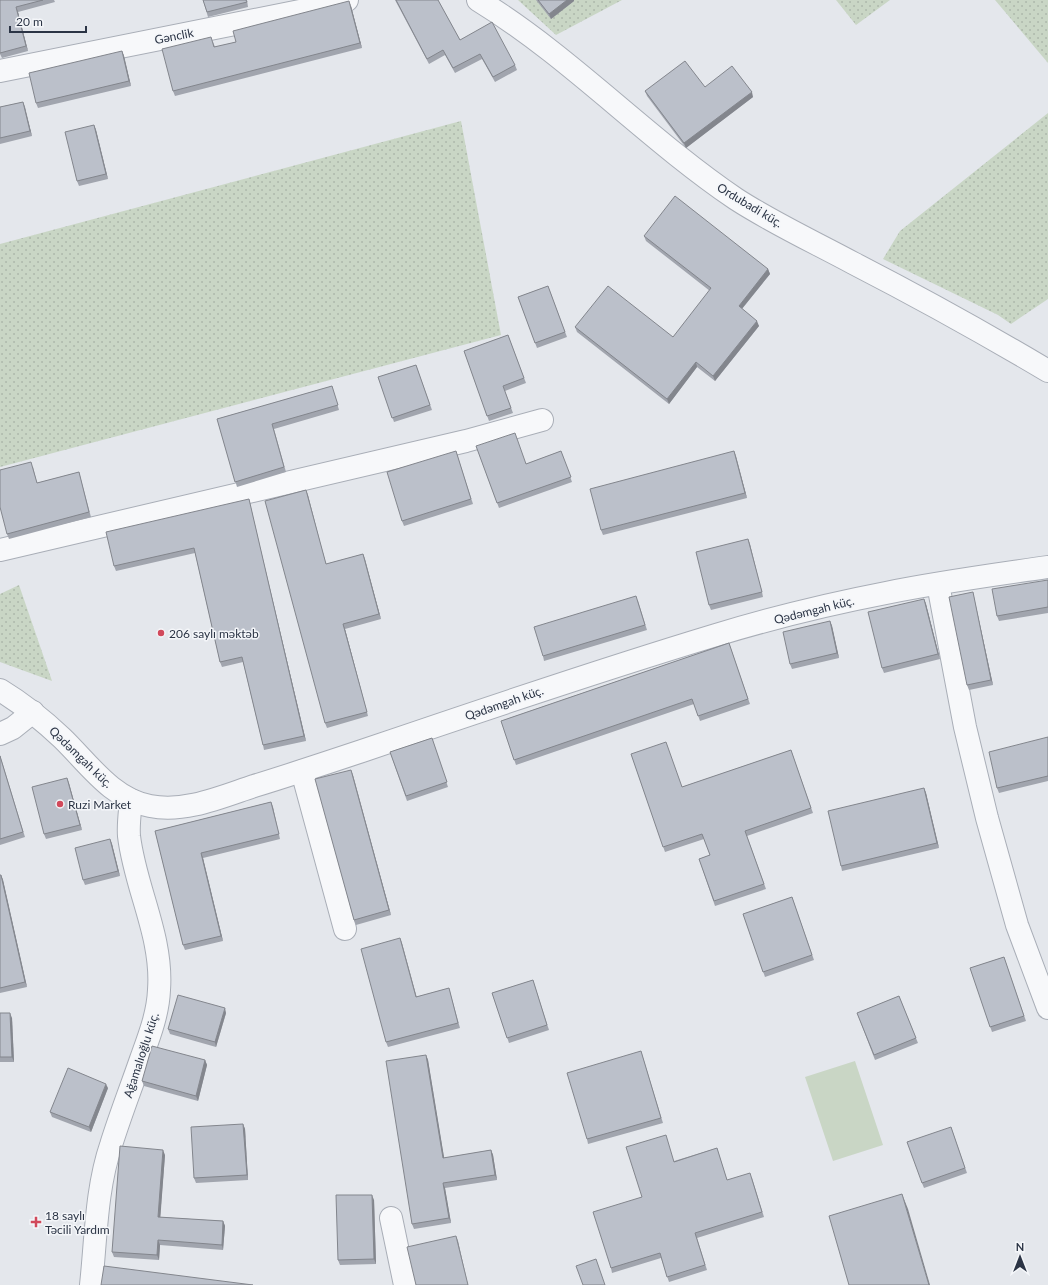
<svg xmlns="http://www.w3.org/2000/svg" width="1048" height="1285" viewBox="0 0 1048 1285" font-family="Lato,sans-serif">
<defs>
<pattern id="green-dots" width="8" height="8" patternUnits="userSpaceOnUse"><rect width="8" height="8" fill="#c9d6c5"/><path d="M2 2h.1M6 6h.1" fill="none" stroke="#adb8ab" stroke-width="1.8" stroke-linecap="round"/></pattern>
</defs>
<rect width="100%" height="100%" fill="#e4e7ec"/>
<g fill="url(#green-dots)">
<path d="M518,0h104l-66,35z"/>
<path d="M836,0h54l-34,25z"/>
<path d="M995,0h53v63z"/>
<path d="M1048,113v186l-37,25 -13,-9 -115,-56 17,-28z"/>
<path d="M461,121l40,214 -501,132v-223z"/>
<path d="M19,585l33,96 -52,-19v-68z"/>
</g>
<path fill="#c9d6c5" d="M855,1061l28,84 -50,16 -28,-84z"/>
<g fill="none" stroke-linecap="round" stroke-linejoin="round">
<defs>
<g id="minor">
<path d="M478,0c93,57 168,138 258,199 37,24 78,43 117,64 66,34 131,70 195,108"/>
<path d="M0,71l325,-65 22,-6"/>
<path d="M0,550l466,-109 76,-21"/>
<path d="M938,584l27,143 22,91 30,107 31,83"/>
<path d="M0,734l13,-6 20,-16"/>
<path d="M302,771l43,158"/>
<path d="M391,1218l14,67"/>
<path d="M91,1285c5,-46 5,-96 20,-140 9,-29 20,-57 30,-86 8,-22 17,-45 18,-69 4,-54 -24,-102 -30,-154 -1,-12 1,-24 2,-36"/>
</g>
<path id="tertiary" d="M0,690c23,14 43,30 62,48 26,25 50,61 88,68 35,7 71,-9 104,-20 36,-11 72,-23 108,-35 117,-40 235,-80 354,-116 56,-17 113,-31 170,-42 54,-11 108,-18 162,-26"/>
</defs>
<use href="#minor" stroke="#a9aeb7" stroke-width="24"/>
<use href="#tertiary" stroke="#a9aeb7" stroke-width="24"/>
<use href="#minor" stroke="#f7f8fa" stroke-width="22"/>
<use href="#tertiary" stroke="#f7f8fa" stroke-width="22"/>
</g>
<g fill="#a1a5ae">
<path d="M0,0h54l1,2 -37,10 10,39 -26,7 -2,-4z"/>
<path d="M203,0h44l1,7 -40,10z"/>
<path d="M395,0h43l22,40 55,25 2,5 -22,12 -13,-23 -27,14 -10,-18 -16,9z"/>
<path d="M536,0h38v1l-23,18z"/>
<path d="M351,6l11,42 -187,48 -2,-5 40,-49 2,5 21,-5z"/>
<path d="M122,51l2,5 7,30 -93,22 -2,-5z"/>
<path d="M705,87l48,10 -67,51 -39,-52 -2,-5z"/>
<path d="M23,102l9,34 -32,8v-37z"/>
<path d="M94,125l2,5 12,49 -29,7 -2,-5z"/>
<path d="M644,236l124,33 2,5 -28,35 17,17 -44,55 -18,-14 -28,37 -92,-72 -2,-5 98,10 37,-46 -64,-50z"/>
<path d="M548,286l19,51 -30,11 -19,-51z"/>
<path d="M508,335l18,48 -21,8 8,22 -24,8 -25,-70z"/>
<path d="M416,365l16,45 -38,12 -16,-45z"/>
<path d="M332,386l7,24 -65,19 12,43 -49,15 -20,-68z"/>
<path d="M476,446l50,18 35,-13 11,31 -73,26z"/>
<path d="M456,451l17,53 -69,22 -2,-5z"/>
<path d="M734,451l13,47 -144,37 -2,-5z"/>
<path d="M33,467l4,16 42,-11 12,45 -82,22 -2,-5z"/>
<path d="M306,490l20,74 37,-10 18,65 -36,10 23,87 -41,12 -2,-5z"/>
<path d="M249,499l1,5 56,237 -42,9 -1,-5 -20,-83 -21,5 -2,-5 -25,-109 -79,18 -2,-5z"/>
<path d="M748,539l15,58 -52,13 -2,-5z"/>
<path d="M1048,580v33l-49,8 -2,-5z"/>
<path d="M973,592l1,5 19,88 -24,5 -2,-5z"/>
<path d="M924,599l2,5 14,55 -56,14 -2,-5z"/>
<path d="M638,601l9,29 -103,31 -1,-5z"/>
<path d="M830,621l2,5 7,32 -47,11 -2,-5z"/>
<path d="M729,643l21,61 -50,17 -6,-17 -178,61 -15,-44z"/>
<path d="M1048,737v44l-49,12 -2,-5z"/>
<path d="M432,738l16,49 -41,14 -17,-49z"/>
<path d="M791,750l22,63 -66,23 19,53 -51,17 -16,-47 11,-4 -6,-16 -39,13 -34,-98 51,33z"/>
<path d="M0,755l25,82 -25,8z"/>
<path d="M351,770l40,145 -35,10 -2,-5z"/>
<path d="M67,778l15,52 -36,9 -2,-5z"/>
<path d="M924,788l2,5 13,55 -97,23 -1,-5z"/>
<path d="M271,802l9,37 -77,19 20,83 -38,9 -2,-5 -28,-114z"/>
<path d="M110,839l2,5 8,32 -35,9 -2,-5z"/>
<path d="M0,875h1l2,5 24,107 -27,6z"/>
<path d="M792,897l22,63 -49,17 -22,-63z"/>
<path d="M400,938l16,59 33,-9 11,40 -72,19 -2,-5z"/>
<path d="M1004,957l22,64 -34,11 -22,-64z"/>
<path d="M533,980l16,50 -40,13 -17,-50z"/>
<path d="M899,996l19,47 -43,17 -18,-47z"/>
<path d="M0,1013l12,5 2,44h-14z"/>
<path d="M226,1013l-10,34 -46,-13 -2,-5z"/>
<path d="M641,1051l22,72 -75,21 -1,-5z"/>
<path d="M426,1055l2,5 16,98 47,-8 2,5 4,25 -52,8 6,35 -37,6 -2,-5z"/>
<path d="M205,1060l2,5 -9,36 -54,-15 -2,-5z"/>
<path d="M108,1088l-17,44 -39,-15 -2,-5z"/>
<path d="M243,1124l2,5 3,51 -52,3 -2,-5z"/>
<path d="M951,1127l16,46 -43,15 -2,-5z"/>
<path d="M717,1148l10,32 25,-2 12,39 -67,21 10,32 -38,12 -8,-24 -49,15 -1,-5 31,-71 32,-36z"/>
<path d="M165,1155l-5,62 63,4 2,5 -2,24 -63,-5 -1,15 -45,-3 -2,-5z"/>
<path d="M374,1200l2,64 -36,1 -2,-5z"/>
</g>
<g fill="#83868d">
<path d="M567,0h7v1l-23,18 -2,-5z"/>
<path d="M349,1l2,5 11,42 -2,-5z"/>
<path d="M16,7l2,5 10,39 -2,-5z"/>
<path d="M122,51l2,5 7,30 -2,-5z"/>
<path d="M752,92l1,5 -67,51 -2,-5z"/>
<path d="M23,102l2,5 7,29 -2,-5z"/>
<path d="M94,125l2,5 12,49 -2,-5z"/>
<path d="M768,269l2,5 -30,37 -1,-5z"/>
<path d="M757,321l2,5 -44,55 -2,-5z"/>
<path d="M696,362l1,5 -28,37 -2,-5z"/>
<path d="M734,451l2,5 11,42 -2,-5z"/>
<path d="M306,490l2,5 19,74 -1,-5z"/>
<path d="M249,499l1,5 56,237 -2,-5z"/>
<path d="M748,539l2,5 13,53 -1,-5z"/>
<path d="M363,554l2,5 16,60 -2,-5z"/>
<path d="M973,592l1,5 19,88 -2,-5z"/>
<path d="M924,599l2,5 14,55 -2,-5z"/>
<path d="M830,621l2,5 7,32 -2,-5z"/>
<path d="M343,624l2,5 23,87 -1,-4z"/>
<path d="M351,770l2,5 38,140 -2,-5z"/>
<path d="M67,778l2,5 13,47 -2,-5z"/>
<path d="M924,788l2,5 13,55 -2,-5z"/>
<path d="M271,802l2,5 7,32 -1,-5z"/>
<path d="M110,839l2,5 8,32 -2,-5z"/>
<path d="M201,853l2,5 20,83 -2,-5z"/>
<path d="M1,875l2,5 24,107 -2,-5z"/>
<path d="M400,938l2,5 16,59 -2,-5z"/>
<path d="M225,1008l1,5 -10,34 -1,-5z"/>
<path d="M10,1013l2,5 2,44 -2,-5z"/>
<path d="M426,1055l2,5 17,103 -2,-5z"/>
<path d="M205,1060l2,5 -9,36 -2,-5z"/>
<path d="M106,1084l2,4 -17,44 -2,-5z"/>
<path d="M243,1124l2,5 3,51 -1,-5z"/>
<path d="M163,1150l2,5 -5,67 -2,-5z"/>
<path d="M491,1150l2,5 4,25 -2,-5z"/>
<path d="M443,1183l2,5 6,35 -2,-5z"/>
<path d="M902,1194l6,15 22,76h-1z"/>
<path d="M372,1195l2,5 2,64 -2,-5z"/>
<path d="M223,1221l2,5 -2,24 -1,-5z"/>
<path d="M456,1236l2,5 10,44z"/>
<path d="M158,1240l2,5 -1,15 -2,-5z"/>
</g>
<g fill="#bbc0ca" stroke="#83868d">
<path d="M0,0h43l-27,7 10,39 -26,7z"/>
<path d="M203,0h43l1,2 -40,10z"/>
<path d="M396,0h42l22,40 32,-18 23,43 -22,12 -13,-23 -27,14 -10,-18 -16,9z"/>
<path d="M538,0h29l-18,14z"/>
<path d="M349,1l11,42 -187,48 -11,-42 49,-12 3,10 22,-5 -3,-11z"/>
<path d="M122,51l7,30 -93,22 -7,-30z"/>
<path d="M685,61l20,26 27,-21 20,26 -68,51 -39,-52z"/>
<path d="M23,102l7,29 -30,7v-31z"/>
<path d="M94,125l12,49 -29,7 -12,-49z"/>
<path d="M675,196l93,73 -29,37 18,15 -44,55 -17,-14 -29,37 -92,-72 33,-41 65,51 38,-49 -67,-52z"/>
<path d="M548,286l17,46 -30,11 -17,-46z"/>
<path d="M508,335l16,43 -21,8 8,22 -24,8 -23,-65z"/>
<path d="M416,365l14,40 -38,13 -14,-41z"/>
<path d="M332,386l6,19 -66,19 12,43 -49,15 -18,-63z"/>
<path d="M515,433l11,31 35,-13 10,26 -74,26 -21,-57z"/>
<path d="M456,451l15,48 -69,22 -15,-49z"/>
<path d="M734,451l11,42 -144,37 -11,-41z"/>
<path d="M31,462l6,21 42,-11 10,40 -82,22 -7,-27v-37z"/>
<path d="M306,490l20,74 37,-10 16,60 -36,10 24,88 -42,11 -60,-222z"/>
<path d="M249,499l55,237 -41,9 -21,-88 -22,5 -26,-114 -80,18 -8,-34z"/>
<path d="M748,539l14,53 -53,13 -13,-53z"/>
<path d="M1048,580v27l-51,9 -5,-27z"/>
<path d="M973,592l18,88 -24,5 -18,-88z"/>
<path d="M636,596l9,29 -102,31 -9,-29z"/>
<path d="M924,599l14,55 -56,14 -14,-56z"/>
<path d="M830,621l7,32 -47,11 -7,-32z"/>
<path d="M729,643l19,56 -50,17 -6,-17 -178,61 -13,-39z"/>
<path d="M1048,737v39l-51,12 -8,-36z"/>
<path d="M432,738l15,44 -41,14 -16,-44z"/>
<path d="M666,742l16,45 109,-37 20,58 -66,23 19,53 -50,17 -15,-42 11,-4 -8,-21 -39,13 -32,-93z"/>
<path d="M0,756l23,76 -23,7z"/>
<path d="M351,770l38,140 -35,10 -39,-141z"/>
<path d="M67,778l13,47 -36,9 -12,-47z"/>
<path d="M924,788l13,55 -96,23 -13,-55z"/>
<path d="M271,802l8,32 -78,19 20,83 -38,9 -28,-114z"/>
<path d="M110,839l8,32 -35,9 -8,-32z"/>
<path d="M0,875h1l24,107 -25,6z"/>
<path d="M792,897l20,58 -49,17 -20,-58z"/>
<path d="M400,938l16,59 33,-9 9,35 -72,19 -25,-93z"/>
<path d="M1004,957l20,59 -34,11 -20,-59z"/>
<path d="M533,980l14,45 -40,13 -15,-45z"/>
<path d="M178,995l47,13 -10,34 -47,-13z"/>
<path d="M899,996l17,42 -42,17 -17,-42z"/>
<path d="M0,1013h10l2,44h-12z"/>
<path d="M152,1046l53,14 -9,36 -54,-15z"/>
<path d="M641,1051l20,67 -74,21 -20,-66z"/>
<path d="M426,1055l17,103 48,-8 4,25 -52,8 6,35 -37,6 -26,-163z"/>
<path d="M68,1068l38,16 -17,43 -39,-15z"/>
<path d="M243,1124l4,51 -53,3 -3,-51z"/>
<path d="M951,1127l14,41 -43,15 -15,-41z"/>
<path d="M666,1135l8,27 43,-14 10,32 23,-7 12,39 -67,21 10,32 -38,12 -7,-24 -49,15 -18,-56 49,-15 -16,-50z"/>
<path d="M120,1146l43,4 -5,67 65,4 -1,24 -64,-5 -1,15 -45,-3z"/>
<path d="M902,1194l27,91h-80l-20,-69z"/>
<path d="M336,1195h36l2,64 -36,1z"/>
<path d="M456,1236l12,49h-52l-9,-38z"/>
<path d="M596,1259l9,26h-22l-7,-19z"/>
<path d="M104,1266l149,19h-152z"/>
</g>
<g fill="#d1495b" stroke="#f4f6f9" stroke-width="1.5">
<circle cx="161" cy="633" r="4"/>
<circle cx="60" cy="804" r="4"/>
<path d="M34 1216h4v4h4v4h-4v4h-4v-4h-4v-4h4z"/>
</g>
<g text-anchor="middle" dominant-baseline="central" stroke-width="3" stroke-linejoin="round" paint-order="stroke">
<g font-size="12" fill="#2b3445" stroke="#f4f6f9">
<text transform="translate(174 36) rotate(-11)">Gənclik</text>
<text transform="translate(750 205) rotate(31)">Ordubadi küç.</text>
<text transform="translate(814 610) rotate(-14)">Qədəmgah küç.</text>
<text transform="translate(504 703) rotate(-19)">Qədəmgah küç.</text>
<text transform="translate(81 757) rotate(44)">Qədəmgah küç.</text>
<text transform="translate(141 1055) rotate(-72)">Ağamalıoğlu küç.</text>
</g>
<g font-size="12" fill="#2b3445" stroke="#f4f6f9" text-anchor="start">
<text x="169" y="633">206 saylı məktəb</text>
<text x="68" y="804">Ruzi Market</text>
<text x="45" y="1215">18 saylı<tspan x="45" dy="14">Təcili Yardım</tspan></text>
</g>
</g>
<g transform="translate(1020 1257)" stroke="#f4f6f9" stroke-width="3" paint-order="stroke">
<path d="M0-3L7 15L0 10L-7 15Z" fill="#2b3445"/>
<text y="-6" font-size="11" font-weight="bold" text-anchor="middle" fill="#2b3445">N</text>
</g>
<path d="M10 26v6h76v-6" fill="none" stroke="#2b3445" stroke-width="2"/>
<text x="16" y="26" font-size="12" fill="#2b3445" stroke="#f4f6f9" stroke-width="3" paint-order="stroke">20 m</text>
</svg>
